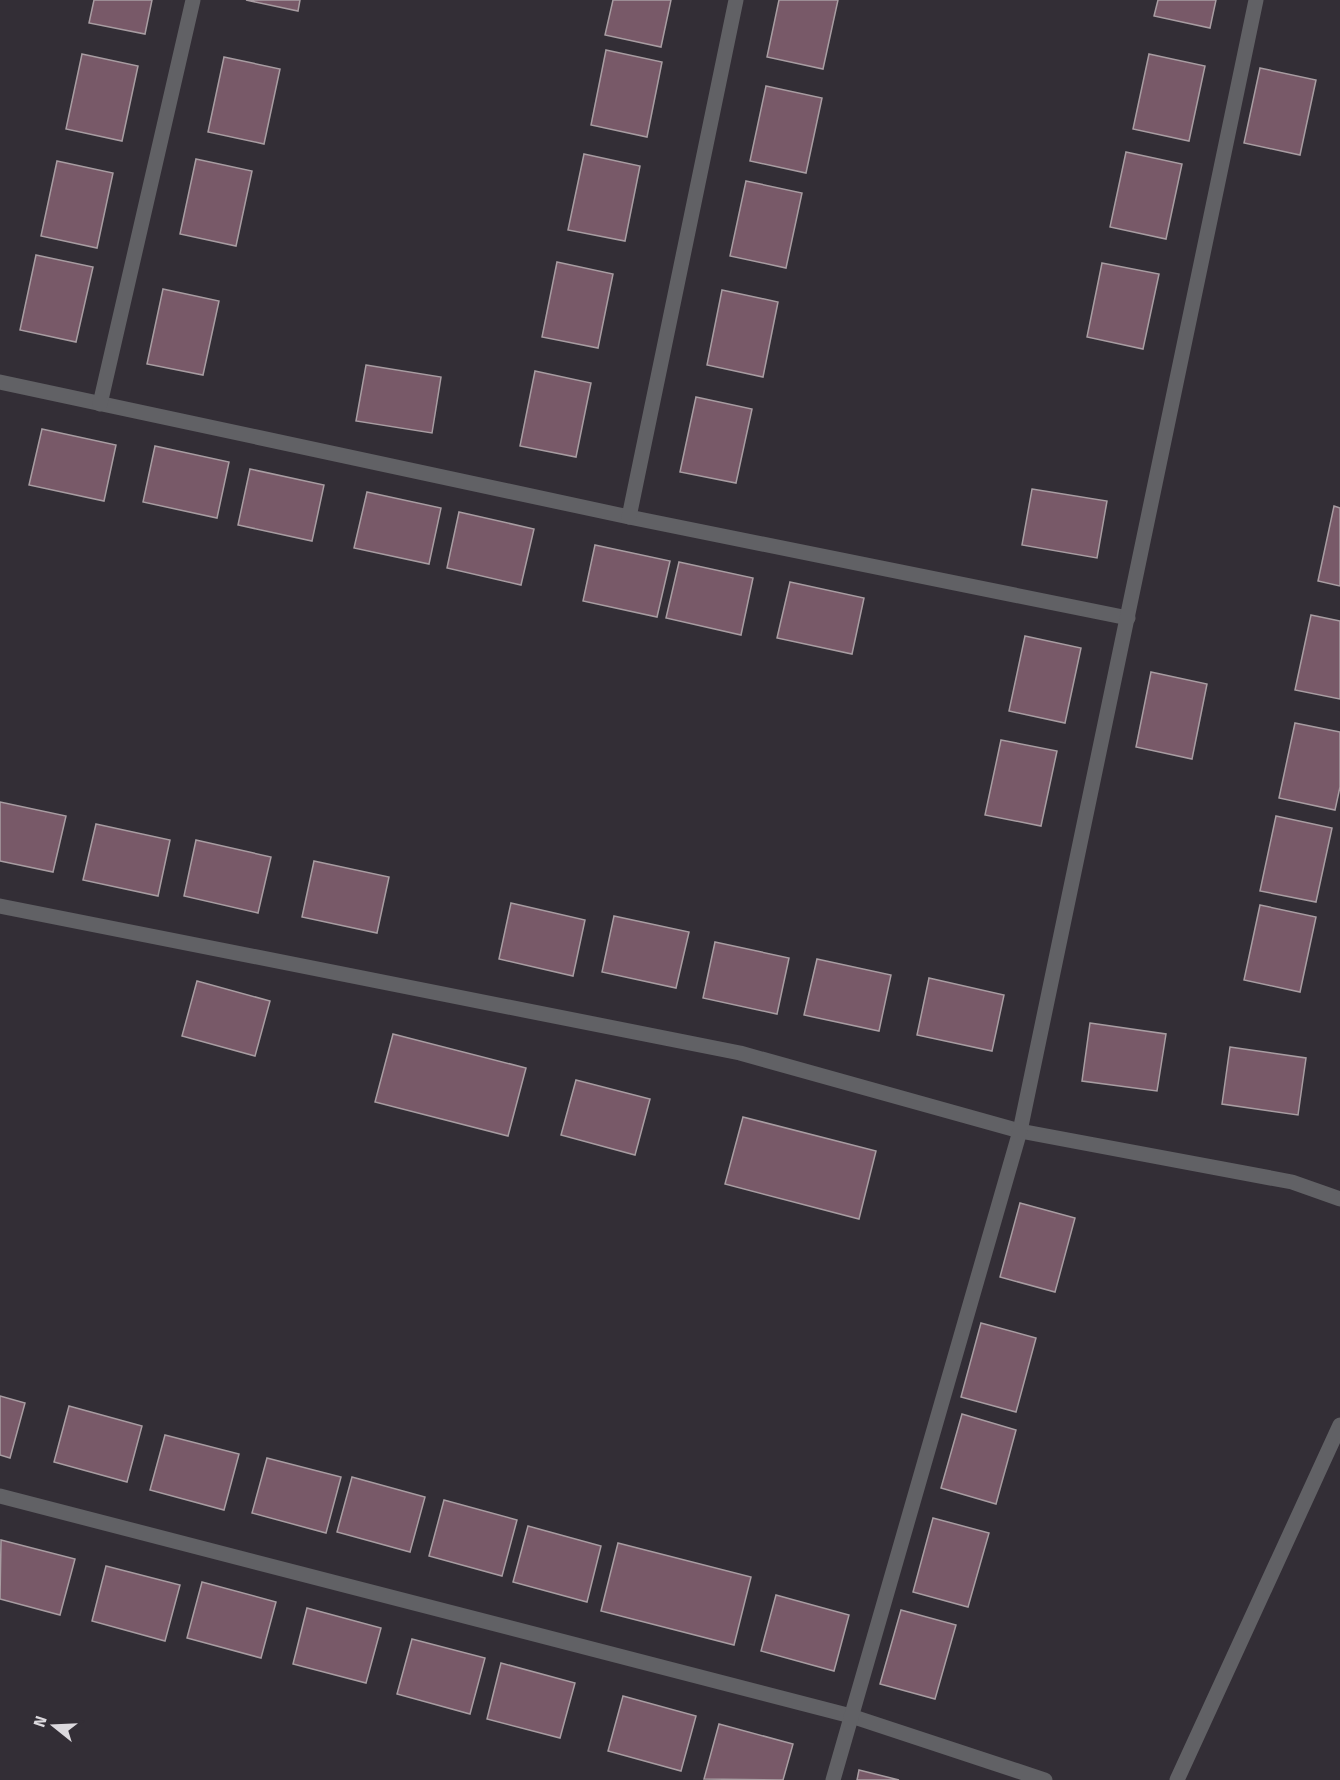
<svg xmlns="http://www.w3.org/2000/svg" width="1340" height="1780" viewBox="0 0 1340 1780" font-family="'Fira Sans',sans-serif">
<rect width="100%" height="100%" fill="#332e36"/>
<g fill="#785968" stroke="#a89da2" stroke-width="1.5">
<path d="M94,0h58l-7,34 -56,-11z"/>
<path d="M246,0h54l-2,11z"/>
<path d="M613,0h58l-10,47 -56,-12z"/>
<path d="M779,0h59l-15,69 -56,-12z"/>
<path d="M1158,0h58l-6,28 -56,-12z"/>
<path d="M606,50l56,12 -15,75 -56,-12z"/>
<path d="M82,54l56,12 -16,75 -56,-12z"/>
<path d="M1149,54l56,12 -16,75 -56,-12z"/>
<path d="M224,57l56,12 -16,75 -56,-12z"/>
<path d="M1260,68l56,12 -16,75 -56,-12z"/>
<path d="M766,86l56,12 -16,75 -56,-12z"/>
<path d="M1126,152l56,12 -16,75 -56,-12z"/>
<path d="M584,154l56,12 -15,75 -57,-11z"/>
<path d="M196,159l56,12 -16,75 -56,-12z"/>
<path d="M57,161l56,12 -16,75 -56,-12z"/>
<path d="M746,181l56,12 -16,75 -56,-12z"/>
<path d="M36,255l57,12 -17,75 -56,-12z"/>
<path d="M557,262l56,12 -15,74 -56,-11z"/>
<path d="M1102,263l57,11 -16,75 -56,-12z"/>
<path d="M163,289l56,12 -16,74 -56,-11z"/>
<path d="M722,290l56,12 -15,75 -56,-12z"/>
<path d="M366,365l75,12 -9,56 -76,-12z"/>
<path d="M535,371l56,12 -15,74 -56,-11z"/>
<path d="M696,397l56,12 -16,74 -56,-11z"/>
<path d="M42,429l74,16 -12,56 -75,-16z"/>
<path d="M155,446l74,16 -12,56 -74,-16z"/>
<path d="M250,469l74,16 -12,56 -74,-16z"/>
<path d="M1032,489l75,12 -10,57 -75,-13z"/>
<path d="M367,492l74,16 -12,56 -75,-16z"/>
<path d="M1334,506l6,2v78l-22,-5z"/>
<path d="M459,512l75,17 -13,56 -74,-17z"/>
<path d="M595,545l75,16 -13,56 -74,-16z"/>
<path d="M679,562l74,16 -12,57 -75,-17z"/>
<path d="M790,582l74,16 -12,56 -75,-16z"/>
<path d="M1311,615l29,6v78l-45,-9z"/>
<path d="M1025,636l56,12 -16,75 -56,-12z"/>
<path d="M1151,672l56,12 -15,75 -56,-12z"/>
<path d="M1295,723l45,9v55l-5,23 -56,-12z"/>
<path d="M1001,740l56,11 -16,75 -56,-11z"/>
<path d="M0,802l66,14 -13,56 -53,-11z"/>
<path d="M1276,816l56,12 -16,74 -56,-11z"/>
<path d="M96,824l74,16 -12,56 -75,-16z"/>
<path d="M196,840l75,17 -13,56 -74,-17z"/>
<path d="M314,861l75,16 -12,56 -75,-16z"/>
<path d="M511,903l74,17 -12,56 -74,-17z"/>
<path d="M1260,905l56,12 -16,75 -56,-12z"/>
<path d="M614,916l75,16 -13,56 -74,-16z"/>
<path d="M715,942l74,16 -12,56 -74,-16z"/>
<path d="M817,959l74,16 -12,56 -75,-16z"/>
<path d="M929,978l75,17 -12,56 -75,-16z"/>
<path d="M197,981l73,20 -15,55 -73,-20z"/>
<path d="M1090,1023l76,11 -9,57 -75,-10z"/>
<path d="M393,1034l133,34 -18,68 -133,-34z"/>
<path d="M1230,1047l76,11 -8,57 -76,-11z"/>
<path d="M576,1080l74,19 -15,56 -74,-20z"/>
<path d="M743,1117l133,34 -17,68 -134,-35z"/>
<path d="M1020,1203l55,15 -20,74 -55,-15z"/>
<path d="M981,1323l55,15 -20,74 -55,-15z"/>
<path d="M0,1396l25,7 -15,55 -10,-3z"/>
<path d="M69,1406l73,20 -15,56 -73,-20z"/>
<path d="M962,1414l54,16 -20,74 -55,-16z"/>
<path d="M165,1435l74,19 -15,56 -74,-20z"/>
<path d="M267,1458l74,19 -15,56 -74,-20z"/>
<path d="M352,1477l73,20 -15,55 -73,-20z"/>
<path d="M444,1500l73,20 -15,56 -73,-20z"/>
<path d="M933,1518l56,15 -21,74 -55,-15z"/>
<path d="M528,1526l73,20 -14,56 -74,-20z"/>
<path d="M1,1540l74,19 -15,56 -60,-16z"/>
<path d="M618,1543l133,34 -17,68 -133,-34z"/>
<path d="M106,1566l74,19 -15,56 -73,-20z"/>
<path d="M202,1582l74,20 -15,56 -74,-20z"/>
<path d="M776,1595l73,20 -15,56 -73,-20z"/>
<path d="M307,1608l74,20 -15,55 -73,-19z"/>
<path d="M901,1610l55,15 -21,74 -55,-15z"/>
<path d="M412,1639l73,19 -15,56 -73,-20z"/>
<path d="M501,1663l74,20 -15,55 -73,-19z"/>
<path d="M623,1696l73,20 -15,55 -73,-20z"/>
<path d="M719,1724l74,20 -10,36 -79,-1z"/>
<path d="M859,1770l40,10h-42z"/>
</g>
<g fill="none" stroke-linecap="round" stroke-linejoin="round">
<g stroke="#616165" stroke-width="15">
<path d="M0,382l629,135 499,101"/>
<path d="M100,404l93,-404"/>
<path d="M629,517l107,-517"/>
<path d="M0,906l740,147 280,78 272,51 48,17"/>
<path d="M0,1496l851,220 194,64"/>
<path d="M833,1780l187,-649 236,-1131"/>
<path d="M1177,1780l163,-355"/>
</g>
</g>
<g transform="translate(54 1726) rotate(288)" stroke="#332e36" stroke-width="4.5" paint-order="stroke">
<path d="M0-4.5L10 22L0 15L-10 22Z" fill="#dcd9de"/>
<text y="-9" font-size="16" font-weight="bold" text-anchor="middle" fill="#dcd9de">N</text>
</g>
</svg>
